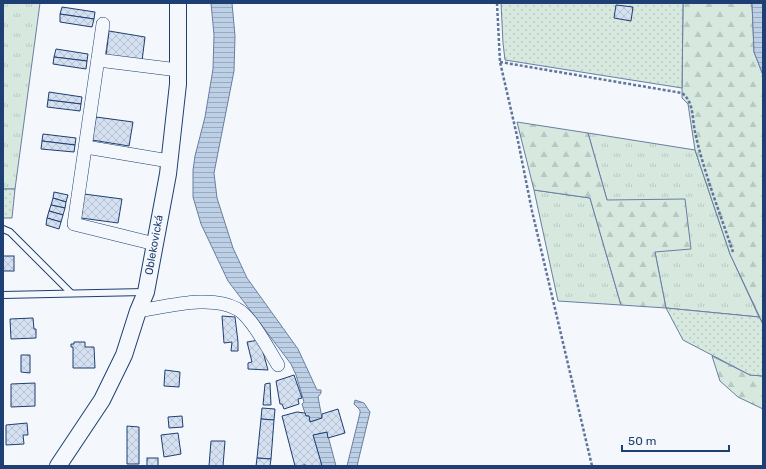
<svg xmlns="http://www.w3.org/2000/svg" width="766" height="469" viewBox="0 0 766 469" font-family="Rubik,sans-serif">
<defs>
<pattern id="grass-tufts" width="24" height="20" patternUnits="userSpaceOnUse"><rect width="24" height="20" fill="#d7e8df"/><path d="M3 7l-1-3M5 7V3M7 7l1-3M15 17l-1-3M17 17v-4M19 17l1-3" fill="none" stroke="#b8c8c3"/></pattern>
<pattern id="forest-firs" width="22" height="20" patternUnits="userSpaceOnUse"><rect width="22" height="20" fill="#d7e8df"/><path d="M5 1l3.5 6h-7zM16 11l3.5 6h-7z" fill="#b8c8c3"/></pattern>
<pattern id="garden-dots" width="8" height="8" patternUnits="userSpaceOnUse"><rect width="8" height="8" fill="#d7e8df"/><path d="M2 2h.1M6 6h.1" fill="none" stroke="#b8c8c3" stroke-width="1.8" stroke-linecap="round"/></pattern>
<pattern id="water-rules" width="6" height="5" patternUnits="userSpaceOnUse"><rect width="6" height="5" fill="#bed0e5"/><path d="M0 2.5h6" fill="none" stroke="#9aaabe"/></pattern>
<pattern id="building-cross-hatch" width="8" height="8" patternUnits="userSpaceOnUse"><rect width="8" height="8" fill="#d5e0f0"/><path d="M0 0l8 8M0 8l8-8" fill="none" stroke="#b6c1d1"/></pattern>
</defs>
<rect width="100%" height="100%" fill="#f4f7fb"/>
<g fill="url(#grass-tufts)" stroke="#687fa3">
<path d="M3,3h37l-25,186h-12z"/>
<path d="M588,133l107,17 35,104 29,63 -93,-9 -11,-56 -48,-52z"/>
<path d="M534,190l56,8 31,107 -63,-4z"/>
</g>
<g fill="url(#forest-firs)" stroke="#687fa3">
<path d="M683,3h69l2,49 9,23v249l-33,-70 -35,-104 -7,-46 -6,-6z"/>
<path d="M517,122l71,11 19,67 78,-1 6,50 -36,3 11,56 -45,-3 -31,-107 -56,-8z"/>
<path d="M712,356l38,19 13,1v33l-25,-12 -18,-16z"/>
</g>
<g fill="url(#garden-dots)" stroke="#687fa3">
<path d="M501,3h182l-1,85 -177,-28 -2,-17z"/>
<path d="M3,189h12l-3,29h-9z"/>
<path d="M666,308l93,9 4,7v52l-13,-1 -67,-35z"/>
</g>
<g fill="url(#water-rules)" stroke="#687fa3">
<path d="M211,3h21l3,33 -1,35 -20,102 3,25 16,50 14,30 51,71 19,41h4v3l-3,4 4,21 -12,4 -1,-6h-3l-4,-12 2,-2 -8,-27 -5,-11 -63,-83 -27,-57 -8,-27v-27l2,-14 10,-39 8,-48 1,-34z"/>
<path d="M752,3h11v72l-9,-23z"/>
<path d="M355,400l9,3 6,9 -13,54h-10l13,-53v-3l-6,-6z"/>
<path d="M327,432l9,34h-14l-9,-31z"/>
</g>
<g fill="url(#building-cross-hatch)" stroke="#1d3f73">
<path d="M616,5l17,2 -2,14 -17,-3z"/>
<path d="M62,7l33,5 -1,7 -34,-5z"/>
<path d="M60,14l34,5 -2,8 -32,-5z"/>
<path d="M109,31l36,6 -3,24 -36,-5z"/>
<path d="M56,49l32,5 -1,7 -33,-4z"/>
<path d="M54,57l33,4 -1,8 -33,-5z"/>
<path d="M49,92l33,5 -1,7 -33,-4z"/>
<path d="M48,100l33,4 -1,7 -33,-4z"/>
<path d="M96,117l37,5 -4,24 -37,-6z"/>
<path d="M43,134l33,4 -1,7 -33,-4z"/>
<path d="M42,141l33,4 -1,7 -33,-3z"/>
<path d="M54,192l14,3 -2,7 -13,-4z"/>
<path d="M84,194l38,5 -4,24 -37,-5z"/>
<path d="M53,198l13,4 -1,6 -14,-3z"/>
<path d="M51,205l14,3 -2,7 -14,-4z"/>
<path d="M49,211l14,4 -2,7 -14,-4z"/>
<path d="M47,218l14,4 -2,7 -13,-4z"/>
<rect x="3" y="256" width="11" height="15"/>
<path d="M222,316l13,1 3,25v9h-7l1,-9 -8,1z"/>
<path d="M33,318l1,11h2v9l-25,1 -1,-20z"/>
<path d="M259,340l1,1 8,29 -20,-1v-6l4,-1 -5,-20z"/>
<path d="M74,342h11v5h9l1,21h-22v-21h-2v-3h3z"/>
<path d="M21,355h9v18l-9,-1z"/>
<path d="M165,370l15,2 -1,15 -15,-1z"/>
<path d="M294,375l8,23 -4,1 1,5 -15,5 -2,-5h-2l-4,-23z"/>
<path d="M35,383v23l-24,1v-23z"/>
<path d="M270,383l1,22h-8l2,-21z"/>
<path d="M262,408l13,1 -1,11 -13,-1z"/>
<path d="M338,409l7,24 -17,5 -1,-6 -14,3 9,31h-16v-1l-11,1 -13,-50 15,-4 8,1 1,3h3l1,6 12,-4v-4z"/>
<path d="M182,416l1,11 -14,1 -1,-11z"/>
<path d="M261,419l13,1 -3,39 -14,-1z"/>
<path d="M27,423l1,12h-5l1,9 -18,1v-20z"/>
<path d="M127,426l12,1v37h-12z"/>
<path d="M178,433l3,21 -17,3 -3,-22z"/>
<path d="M211,441h14l-2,25h-14z"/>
<rect x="147" y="458" width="11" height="8"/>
<path d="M257,458l14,1 -1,7h-14z"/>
</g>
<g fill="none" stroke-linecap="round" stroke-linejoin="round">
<defs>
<g id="service">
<path d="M3,229l7,3 61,61"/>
<path d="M3,295l141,-3"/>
</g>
<g id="minor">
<path d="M103,24l-29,200 81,20"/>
<path d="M98,60l80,10"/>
<path d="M86,147l83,14"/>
<path d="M138,311c28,-4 73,-17 99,-2 14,7 32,41 41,56"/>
</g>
<path id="tertiary" d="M58,466l44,-66 22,-45 14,-44 8,-19 22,-118 10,-90v-81"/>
</defs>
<use href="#service" stroke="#1d3f73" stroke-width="8"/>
<use href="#minor" stroke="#1d3f73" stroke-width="14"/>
<use href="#tertiary" stroke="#1d3f73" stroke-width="18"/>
<g stroke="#5e769c" stroke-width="2.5" stroke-dasharray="3 2" stroke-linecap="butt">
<path d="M497,3l3,59 17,74 15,75 60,255"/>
<path d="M500,62l182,31c12,9 10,25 13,39 9,41 25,81 38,120"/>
</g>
<use href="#service" stroke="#f4f7fb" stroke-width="6"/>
<use href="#minor" stroke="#f4f7fb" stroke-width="13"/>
<use href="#tertiary" stroke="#f4f7fb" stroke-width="16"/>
</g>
<g text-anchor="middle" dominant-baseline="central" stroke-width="3" stroke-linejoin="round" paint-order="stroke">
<g font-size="11" fill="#1d3f73" stroke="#f4f7fb">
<text transform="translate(154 245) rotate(-80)">Oblekovická</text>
</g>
</g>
<rect width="766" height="469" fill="none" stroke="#1d3f73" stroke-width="8"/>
<path d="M622 445v6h107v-6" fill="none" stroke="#1d3f73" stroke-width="2"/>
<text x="628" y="445" font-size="12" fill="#1d3f73" stroke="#f4f7fb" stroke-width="3" paint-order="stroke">50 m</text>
</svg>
